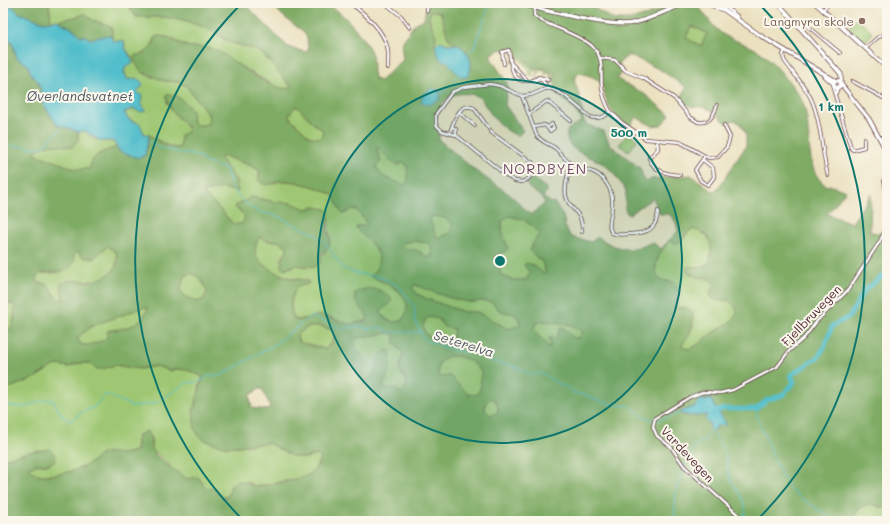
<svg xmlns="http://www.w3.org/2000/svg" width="890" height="524" viewBox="0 0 890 524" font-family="Mali,sans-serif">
<rect width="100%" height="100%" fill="#fbf7ec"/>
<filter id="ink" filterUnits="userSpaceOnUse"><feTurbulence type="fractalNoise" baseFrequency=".025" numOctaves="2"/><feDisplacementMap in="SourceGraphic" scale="8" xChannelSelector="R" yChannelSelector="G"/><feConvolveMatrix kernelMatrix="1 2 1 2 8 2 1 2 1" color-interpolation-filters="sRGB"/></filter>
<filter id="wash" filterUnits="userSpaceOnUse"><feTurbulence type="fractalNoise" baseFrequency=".012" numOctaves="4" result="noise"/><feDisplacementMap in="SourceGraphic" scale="16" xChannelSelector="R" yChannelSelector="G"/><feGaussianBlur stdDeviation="0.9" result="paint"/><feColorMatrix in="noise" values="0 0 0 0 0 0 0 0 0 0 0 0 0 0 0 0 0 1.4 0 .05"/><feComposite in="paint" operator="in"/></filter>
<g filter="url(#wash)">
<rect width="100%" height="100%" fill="#ebe1c0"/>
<g fill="#9fc773" stroke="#74734f">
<path d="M49,3h78l9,14h27l21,3 24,9 20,13 26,7 10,6 28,33 -3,1 -11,-1 -45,-26 -15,-11 -31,-5 -19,-9 -13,1 -4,10 -17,13 8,11 8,5h7l7,4 15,1 7,4 22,28 2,6 -5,5h-9l-4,-5 1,-6 -27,-13 23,30 -3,2 -6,15c-13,1 -23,-11 -36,-14 -3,-12 -12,-10 -19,-19l1,-4 17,-3 -7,-16 7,-7 -10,-6h-6l-3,-10 5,-4 3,-8 -7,-9v-5l-12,-2 -3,-15 -18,-6 -6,-6 -27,7h-8z"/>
<path d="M432,10l9,3 8,26 8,5c-8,1 -13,-2 -21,0l-1,2 1,-8 -7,-22z"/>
<path d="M857,18l16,15 -9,10 -16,-15z"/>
<path d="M691,26l16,7 -6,13 -15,-8z"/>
<path d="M514,51l18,16 16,3 5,7v5l-4,3 -7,-6h-7l2,-1 11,3 4,-4 -4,-4 -3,3v-5l-4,-1 -5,7 2,-6 -5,-1 -1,7 -4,-5 2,-2 -11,-11h-3l-2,5 -2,-2 3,-5z"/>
<path d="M295,106l4,2 15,16 9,6 -1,5 -3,3 -9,-1 -20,-19 -1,-3z"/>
<path d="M82,130c6,2 7,5 11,8 7,4 13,2 20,3l4,6 -17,6 -7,6 -4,10c-19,3 -37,-10 -54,-14l1,-5 14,-6 7,1 21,-5v-8z"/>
<path d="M628,133l9,7 -8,12 -10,-7z"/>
<path d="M377,147l17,17 6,1 2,-3 5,3 1,16 -4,4 -20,-8 -9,-10 6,-6 -5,-11z"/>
<path d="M224,156l28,10 8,5 -2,5 16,8c2,-1 3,-2 5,-3 10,-2 44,7 52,13 7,5 6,14 13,20l8,-5 5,1 10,14 -1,2h-9c7,13 29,25 19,43 -1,3 -4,5 -5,8 19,7 48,19 31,44 -10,2 -18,0 -22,-11l4,-2 -22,-18 -7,3c-3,13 14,17 13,27l-19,4 -23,-8 -31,4c-6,-12 -4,-21 1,-33l12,-3 -1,-4c-18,-1 -43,-8 -52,-26l1,-11 3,-6 9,4h10l9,5v4l-6,9 6,10 9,-4 12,2c6,-5 21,-15 22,-24 1,-9 -3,-13 0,-25l-14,-11 -10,2 -15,-6 -16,-1 -23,-5 -17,11 10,7 -2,8 -9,2 -17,-19 -13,-11v-3l19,-4 15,4 -18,-34z"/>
<path d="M435,216l10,2 8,7v3l-6,6 -9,5c-4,-6 -4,-12 -8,-18l1,-4z"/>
<path d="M509,216l14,3 17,14 -8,12 5,13 5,4 4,11 -2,1 -11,-9h-9l6,8 -4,7h-13l-12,-5 -7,-18 1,-2 9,-3 4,-3 -6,-18v-10z"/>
<path d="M693,229c20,5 19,16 17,33l-9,5h-14v4l12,7 10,-1 4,3 10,21 5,-1c23,15 -4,25 -14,32 -9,5 -16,16 -27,17l-5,-3c2,-7 8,-14 11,-21l-6,-17h-11l5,-15 -8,-11 -13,-2c-10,-10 0,-30 9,-39h13l6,-9z"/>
<path d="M414,241l14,2 3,2 1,12h-6l-7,-6 -20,-4 3,-4z"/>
<path d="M108,246l9,7c3,30 -27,30 -49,27l-7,8 2,11 -4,1 -5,-5 -4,-8 -14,-7 1,-4 2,-2c21,-3 27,3 35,-21l3,-1 9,6z"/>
<path d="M191,273c9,4 13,9 16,19l-3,7 -8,3 -11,-6 -5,-6 5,-14z"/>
<path d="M413,284c18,7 36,15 55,18 10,1 12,-3 24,0 2,2 4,6 6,7 9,7 19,-1 22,15l-2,2 -10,3 -31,-17h-13l-37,-13 -10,-5 -5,-5z"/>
<path d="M3,303l12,2c-1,12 1,23 -12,29v-13l5,-5 -5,-2z"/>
<path d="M144,307l4,1c-6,17 -23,22 -40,23l-1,7c-7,4 -18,8 -25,7l-4,-5v-3l14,-11z"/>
<path d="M428,317l11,2 2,5 13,5 -2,14c-14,4 -39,-12 -24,-26z"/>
<path d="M543,321c14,1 29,2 40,11l-4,6h-5l-10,-10 -6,4 -1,5 -8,10 -16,-17 3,-7z"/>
<path d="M319,326l13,4 3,3c0,6 -5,13 -10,16l-17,-5 -6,1 -4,-4 -1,-7 11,-7z"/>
<path d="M388,333l7,1v10l8,9 -4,16c4,9 13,15 2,24l-6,-5 -8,1 -4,-2 1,-5 -6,-22 -5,16 -7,4h-3l-1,-7 2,-4 -10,-27 4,-4z"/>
<path d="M450,356c14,0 21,4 31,15v16l-4,8 -9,-1 -18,-18 -11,1c-3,-11 1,-18 11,-21z"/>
<path d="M79,363h12l11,6 13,-4 24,4 18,-3 13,5 7,-2 11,1 15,7 -4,10 5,53 22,7 42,-4 24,13 12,2 14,-3 3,2 -6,12 -8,7 -51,11 -9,-5 -15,2 -5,13h-5l-8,-8 -9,-2 -5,-8h-13l-12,-8 -23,-22 -1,-12 -14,4 -1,10c-5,0 -10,3 -15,3 -5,0 -10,-2 -15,-1 -8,1 -10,6 -15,10 -12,8 -53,20 -62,5l5,-3 16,-1 -11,-14 -36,9v-69l30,-11 20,-13 6,-1 9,2z"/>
<path d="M491,398l6,4 1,11 -8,2 -5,-5v-6z"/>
<path d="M870,504l17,5v12h-37l12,-15z"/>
</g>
<g fill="#7fac65" stroke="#646648" fill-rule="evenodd">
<path d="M6,3h43l2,18 -7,1 -25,-9z"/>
<path d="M127,3h117l43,43 6,3 13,3 2,-1c0,-21 -5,-19 -19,-30 -7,-5 -13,-12 -18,-18 16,0 35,-3 52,0 15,2 45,38 49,52 2,8 -1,16 3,24l5,2 23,-21 -2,-16 14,-21 9,-4 3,-16h159l28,17h16l18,-5 14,-6 4,-6h30c9,11 16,24 28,32 12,7 28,10 39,19 10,7 29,31 36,41 17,27 1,75 28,91l2,-1 17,6 -19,23 25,9 19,-29 -1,38 17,2v275c-19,-9 -26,-4 -37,12h-847v-62l25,-7 22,-3c4,3 5,7 5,12 -8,6 -19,0 -26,7 8,15 50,3 61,-5 6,-4 8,-9 16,-10 5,-1 10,1 15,1 5,0 10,-2 15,-3l2,-16 9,-4c4,6 3,11 5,18 3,9 27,24 35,30l11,-2 7,10 9,2 9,8h4l5,-13 6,-3c5,0 14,5 17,5 8,1 47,-7 53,-11 6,-4 12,-10 13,-18l-3,-2 -14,3 -12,-2 -24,-13 -42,4 -22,-7 -6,-5 -3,-6 -2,-18 10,-34 -15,-7 -11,-1 -7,2 -13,-5 -18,3 -24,-4 -13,4h-6l-6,-6h-11l-11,4 -9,-2 -6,1 -20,13 -30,11v-56c13,-6 11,-17 12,-28l-4,-3h-8v-279l3,2 2,11 6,10 1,6 13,12 3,9 6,6 4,10v11l17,25 3,-1 17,7v8l-6,7 -22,-3 -14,6 -1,4 41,15h13l4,-10 7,-6 17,-6 1,3 23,8 4,-3 4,-20 19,12 12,1 1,-13 7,-4v-3c-8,-9 -21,-19 -22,-32l2,-2c10,0 18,9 24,17v9l4,5h9l4,-3 -1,-9 -22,-27 -7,-4 -15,-1 -22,-9 -8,-11v-5l10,-3 7,-5 6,-12c11,-1 18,7 29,10 9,2 21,0 30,4 15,7 60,47 76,37l-28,-32 -10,-6 -26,-7 -20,-13 -24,-9 -21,-3h-27zM430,11h7l4,2 7,25 20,15 3,9 -2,13 -5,2 -4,-2 -25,-29 1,-11 -7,-15zM691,26l16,7 -6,13 -15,-8zM513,48l3,8h4l12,11 14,2 8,5 2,19 16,14 10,14 -14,8c-8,23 25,26 38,37 8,6 14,17 20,24l-1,19 3,6 25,-17 7,16h9l7,8 2,9 -17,18 -9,-7c-21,11 -35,8 -54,-5l-7,5 -20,-5 -5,-8 -3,-13 -9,-14 -2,1 -9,-6 3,-5v-4l-13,-10 -6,4 1,5 13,10 4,6 -14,12 -19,-19 -35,-24 -38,-32c1,-9 -4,-15 -2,-24 2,-7 5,-13 11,-18 6,-6 25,-6 32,0 3,2 4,7 7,10 8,13 17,22 31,28l5,-5 -18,-26c0,-7 3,-13 3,-19 0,-5 -15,-22 -18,-31l9,-5zM629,55l30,14 27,18 -5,12 10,8c18,-2 22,4 35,16l9,-3 7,6 4,8v12l-25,38 -7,8 -23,-17 -40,4 -4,3 -3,-3 -4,-11 -30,-23 -6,-14 -17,-6 -3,-4 -4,-23 -6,-19 5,-6c31,6 20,17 32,37 5,7 11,11 18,17l7,-10 16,9 9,-1 9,-10 -27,-22 -26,-14 4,-7 -2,-9zM295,106l4,2 15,16 9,6 -1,5 -3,3 -9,-1 -20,-19 -1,-3zM377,147l17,17 4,1 4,-3 5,3 1,16 -4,4 -20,-8 -8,-10 5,-6 -4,-11zM224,156l28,10 8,5 -2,9c10,9 12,3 22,1 10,-2 43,7 51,13 6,5 6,13 11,19l2,1 8,-5 5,1 10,14 -1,2h-9l-1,2c10,12 30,23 20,41 -1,2 -4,5 -5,8 18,7 48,19 31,44 -10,2 -17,0 -22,-10l11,-8v-5c-12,-11 -23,-12 -36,-5 -3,13 13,17 13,27l-2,1 -17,3 -29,-9 -20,5h-5c-6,-12 -5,-23 2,-33l11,-3 1,-2c-4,-3 -10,-2 -15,-3 -13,-2 -33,-13 -39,-25l1,-11 4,-6 8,4h10l9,5c0,8 -6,13 -6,21l2,2 13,-4 18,2 6,-4v-8l9,-8 1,-9 -3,-9 2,-17 -3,-3 -11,-2 -9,2 -15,-6 -16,-1 -23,-5 -17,9 10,10 -2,7 -9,2 -17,-19 -13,-11v-3l19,-4 15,4 -2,-12 -16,-22zM435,216l10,2 8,7v3l-6,6 -9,5c-4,-5 -4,-12 -8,-18l1,-4zM509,216l14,3 17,14 -8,12 -2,6 12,11 4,11 -2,1 -11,-9 -7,-2 -2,2 6,8 -4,7h-13l-12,-5 -1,-10 -6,-8 1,-2 9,-3 4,-3 -6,-18v-10zM693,229c20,5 19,16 17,33l-9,5h-14l-2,2c8,12 24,4 30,16l-5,7 1,7 6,2 11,-1c23,15 -4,25 -14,32 -9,5 -16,16 -27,17l-5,-3c1,-4 3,-5 6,-9 4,-7 5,-15 5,-23l-6,-6h-11c0,-11 9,-18 -3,-26l-13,-2c-10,-10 0,-30 9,-39l9,3 10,-12zM414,241l14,2 3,2 1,12h-6l-7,-6 -19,-4 2,-4zM108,246l9,7c1,10 0,16 -8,21 -21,14 -31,1 -48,10l2,15 -4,1 -5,-5 -7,-11 -9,-1 -2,-3 1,-4c10,-9 23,3 37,-13v-10l3,-1 9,6h8zM191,273c9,4 13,9 16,19l-3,7 -8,3 -11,-6 -5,-6 5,-14zM414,284c17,7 36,15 54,18 10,1 12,-3 24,0 2,2 4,6 6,7 9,7 19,-1 22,15l-2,2 -10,3 -31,-17h-13l-37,-13 -10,-5 -4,-5zM144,307l4,1c-6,17 -23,22 -40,22l-1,8c-7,4 -18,8 -25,7l-4,-5v-3l14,-11zM428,317l11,2 5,8 10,2 -2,14c-14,4 -39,-12 -24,-26zM542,321c15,1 30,2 41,11l-4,6h-5l-10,-10h-4l-3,9 -8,1 2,8 -2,1 -16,-17 3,-7zM319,326l13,4 3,3c0,6 -5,13 -10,16 -6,-1 -24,-6 -27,-8l-1,-7 11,-7zM388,333l6,1 1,10 8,9 -4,16 8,12v5l-6,7 -6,-5 -8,1 -4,-2 7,-19 1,-15 -2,-3c-18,2 -6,23 -23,30l-4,-2 4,-16 -11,-16 -1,-4 4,-4zM450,356c14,0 21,4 31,15v16l-4,8 -9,-1 -18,-18 -11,1c-3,-10 0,-18 11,-21zM258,389h4l8,17 -3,4 -15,-2 -3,-12zM491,398l6,4 1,11 -8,2 -5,-5v-6zM711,399l4,11 6,4 -2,11 -6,7 -6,-12v-5h-24l1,-5 12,-4 5,-6z"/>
<path d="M86,14l6,6 18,6 3,6 -2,4 -3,-1 -17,4 -6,-3h-5l-4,-5 -17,-10z"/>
</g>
<g fill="#51becb" stroke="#4e6e7b">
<path d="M3,3l10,4 6,6 25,9 13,-2 19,11 4,5h5l5,3 18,-4 3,1 2,5h11l1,7 8,13 -2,4 -6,2 -1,6 4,7 7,-2 6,3 2,4 -6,7 5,3 -1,7 4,9 -4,1 -8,-3 -9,3 5,8 11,4 4,10 5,1 -4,20 -6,3 -19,-6 -7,-11h-13l-15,-10 -7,1 -17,-7 -3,1 -17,-25v-11l-4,-10 -6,-6 -3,-9 -11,-7 -4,-13 -5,-8 -2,-11 -3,-2z"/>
<path d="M440,41l10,4 7,-1c12,8 18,18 11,33 -10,2 -16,-10 -22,-17l-2,2 -4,-3 -5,-13z"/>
<path d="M433,88l7,3v8l-11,6 -8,-3 2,-8z"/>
<path d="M701,399l4,2 6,-2c4,10 11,16 16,26l-10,1 -4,6 -4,-5 1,-3 -5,-5 2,-4 -16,1 -10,-2 1,-3 14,-5z"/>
</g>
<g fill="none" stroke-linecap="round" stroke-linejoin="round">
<g stroke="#51becb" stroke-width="1">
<path d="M468,53l6,-5 16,-45"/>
<path d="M452,84l2,-5 6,-4"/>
<path d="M441,94l7,-6"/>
<path d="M148,140l12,8 40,9 5,5 21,7 7,21 14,15 10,6 17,4 41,19 10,9 18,25 12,5 25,4 19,9 16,21 -1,11 9,20 4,3 30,10 16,1 18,9 25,6 14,7h14l12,9 11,4 7,6 11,2 17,7 21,4 6,-1 12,10 11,5h7l21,-7"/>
<path d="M3,145l35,3 7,-2 5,-8 15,-12"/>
<path d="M3,405l21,2 20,-7h9l9,16 8,5 12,-9 12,-5 11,-12h5c7,6 14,6 22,12l24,-4 30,-20 15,-2 9,-6 10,1 54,-31 37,-29 31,13 16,-3 12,3 11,-2 10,6c11,-3 20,1 30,-1"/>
<path d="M756,409c1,12 6,21 11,32 7,19 14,36 27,52l41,28"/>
<path d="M713,432c3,8 10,14 12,21 3,7 1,15 4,22 3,11 23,29 14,42"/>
<path d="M745,513l4,8"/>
<path d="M674,521l2,-31 9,-24 9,-20 11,-6 2,-5 4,-5"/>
</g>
<path stroke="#51becb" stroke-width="4.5" d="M718,411l4,-2h34l11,-9 16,-5 11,-13 -3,-7 27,-18 7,-11 7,-20 17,-9 15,-26 23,-19"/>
</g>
</g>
<g filter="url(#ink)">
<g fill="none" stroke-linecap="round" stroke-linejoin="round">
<defs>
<g id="street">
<path d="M350,3c14,10 32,26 37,43 2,7 1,15 1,22"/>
<path d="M385,3l16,13 9,12"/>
<path d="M616,3l9,2 13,-2"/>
<path d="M721,3l16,13 2,4"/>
<path d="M823,10l6,-7"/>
<path d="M427,11l1,-8"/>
<path d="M800,27l5,-2 4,2 31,26"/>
<path d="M866,48l11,-10 10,-5"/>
<path d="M785,50l-2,5 1,5c9,14 22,26 28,41 10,23 9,50 16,75"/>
<path d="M601,58l14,2 11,11 17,7 31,20 16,19 8,5c12,2 16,-7 19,-17"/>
<path d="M511,63l17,18"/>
<path d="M504,64l-2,-12 7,-2c2,12 1,32 18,31 5,0 10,-2 15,-1l7,9"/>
<path d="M532,81l7,-4 9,3"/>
<path d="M852,81l35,19"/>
<path d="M834,85v7l17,56 2,2 11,-3v-8"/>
<path d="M836,93l2,-6"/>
<path d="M522,96l14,38c4,8 12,9 19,14 6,5 11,14 18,17 10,6 22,4 30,14 20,22 0,44 9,54 6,3 13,1 19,1 17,-1 26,-5 27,-23"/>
<path d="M610,111l11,11 25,17 34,3 25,14 4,2 9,-1 9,-10 3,-10 -6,-12"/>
<path d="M459,112l16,14"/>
<path d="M529,114l18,-13 24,20"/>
<path d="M452,127l4,2v6"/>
<path d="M534,127l11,-2 5,6 4,-3 -2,-4 -4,3"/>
<path d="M450,132c4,-10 9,-31 24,-24l18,25 41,30c2,9 -2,16 -11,19l-7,-1 -7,-4 -52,-42 -14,-4 -6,-6v-11l16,-22 12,-5 26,-3 10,2 22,10 9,-1 14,-6h7l12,6 26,22c7,2 15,1 20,-6 -4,-7 -7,-15 -8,-23 -2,-16 3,-28 -9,-41 -10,-12 -55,-24 -59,-32l1,-7"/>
<path d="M657,141l1,8 -9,9c5,14 18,16 31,17"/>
<path d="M703,160l10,8 1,9 -6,8 -7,-4 -6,-11 10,-14"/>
<path d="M571,164c-3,10 -7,22 -5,32 4,17 17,13 16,36"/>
<path d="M887,170l-3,10 3,15"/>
<path d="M745,521l-61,-55 -13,-19 -14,-11 -4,-9 2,-9 35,-21 13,-5 17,1 13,-3 44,-23 12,-16 15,-13 13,-17 31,-31 32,-49 7,-15"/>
</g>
<g id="secondary">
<path d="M518,3c24,7 93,25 115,20 21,-4 38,-17 59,-20"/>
<path d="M705,3l19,7 37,26 75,45"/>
<path d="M778,3l63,71v9"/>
<path d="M815,3l72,65"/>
<path d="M825,76l9,8"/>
<circle cx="837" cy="84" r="3.5"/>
<path d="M841,84l28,35 18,33"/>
</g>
</defs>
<use href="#street" stroke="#623c41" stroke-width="4"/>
<use href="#secondary" stroke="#623c41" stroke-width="5"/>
<use href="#street" stroke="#fff" stroke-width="2.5"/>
<use href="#secondary" stroke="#fff" stroke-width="3.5"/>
</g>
</g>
<circle cx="500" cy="261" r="182" fill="#0f766e" fill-opacity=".12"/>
<g fill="none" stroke="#0f766e" stroke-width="2">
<circle cx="500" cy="261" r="182"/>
<path d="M242 519A365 365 0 0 1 240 5M760 5A365 365 0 0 1 758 519"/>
</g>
<circle fill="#8d6e63" stroke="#fbf7ec" stroke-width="1.5" cx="862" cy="21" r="4"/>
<g text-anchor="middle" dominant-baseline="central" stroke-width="4" stroke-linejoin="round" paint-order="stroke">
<g font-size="12" fill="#785e54" stroke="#fbf7ec" text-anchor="end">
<text x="854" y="21">Langmyra skole</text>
</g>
<g font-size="12" fill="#4a1f2b" stroke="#fbf7ec">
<text transform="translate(811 315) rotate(-46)">Fjellbruvegen</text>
<text transform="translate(688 454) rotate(47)">Vardevegen</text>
</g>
<g font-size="13" font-style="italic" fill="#4c5763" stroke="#fbf7ec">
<text x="80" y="95">Øverlandsvatnet</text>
<text transform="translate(464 343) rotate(17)">Seterelva</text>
</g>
<g font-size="14" letter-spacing="1" fill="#6f4d68" stroke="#fbf7ec">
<text x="545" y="168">NORDBYEN</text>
</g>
</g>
<circle cx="500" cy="261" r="6" fill="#0f766e" stroke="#fbf7ec" stroke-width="2"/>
<g font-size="12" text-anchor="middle" font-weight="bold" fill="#0f766e" stroke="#fbf7ec" stroke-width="4" stroke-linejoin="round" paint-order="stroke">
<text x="831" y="111">1 km</text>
<text x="629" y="137">500 m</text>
</g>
<rect width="890" height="524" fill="none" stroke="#fbf7ec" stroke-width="16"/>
</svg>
